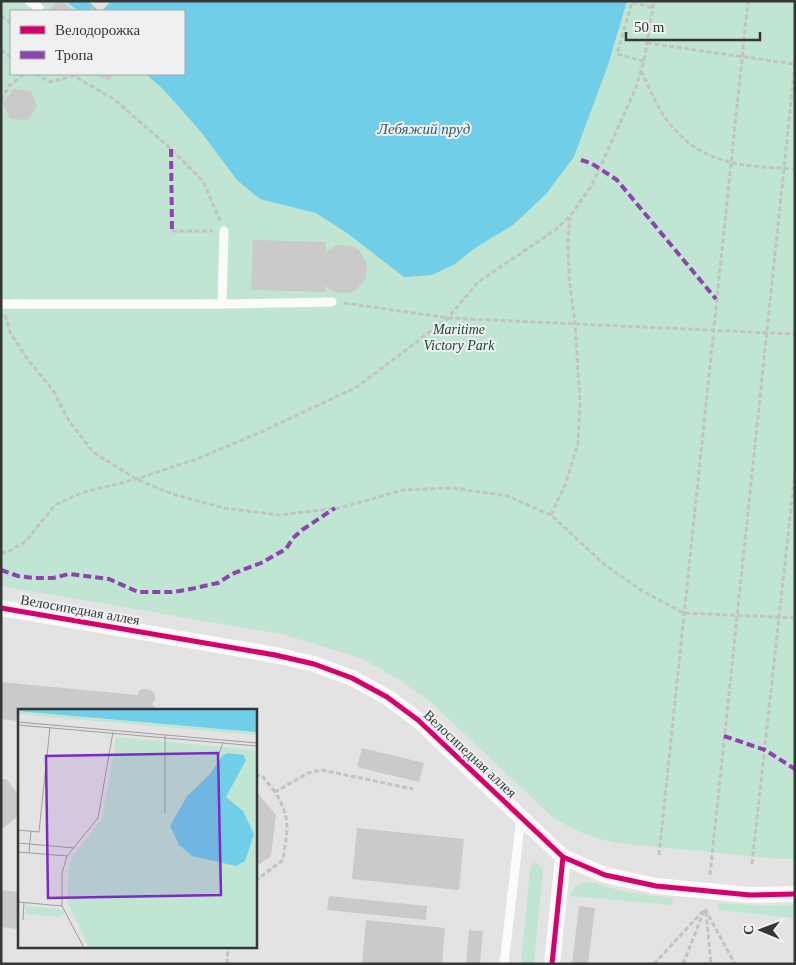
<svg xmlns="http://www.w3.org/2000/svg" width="796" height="965" viewBox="0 0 796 965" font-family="'Times New Roman',serif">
<rect width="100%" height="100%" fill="#e3e3e3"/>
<g fill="#c0e5d2" fill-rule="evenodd">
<path d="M1,1h794v858h-16l-162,-16c-28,-6 -43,-12 -67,-28l-117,-111 -33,-24 -39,-22 -80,-24 -280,-48zM11,11h173v63h-173z"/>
<path d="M534,860l9,9 -9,95h-13l9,-94z"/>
<path d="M589,882l37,10 47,6 -1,7 -102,-9c4,-10 9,-13 19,-14z"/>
<path d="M718,903l49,3 28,-1v13l-77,-8z"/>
</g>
<path fill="#70cee9" d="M66,1h561l-19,64 -34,92 -28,37 -33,31 -38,23 -20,16 -23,11 -28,2 -57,-44 -31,-20 -56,-14 -23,-19 -36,-48 -37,-42 -18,-16h38v-63h-106z"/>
<path fill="#e3e3e3" d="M88,1h23l-9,10h-3z"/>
<g fill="#cacaca">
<path d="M57,1h5l11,10h-25z"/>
<path d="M91,74h22l-3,7z"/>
<path d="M13,89l18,2 6,15 -9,14 -18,-1 -7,-16z"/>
<path d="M253,240l73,2v10l11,-7 15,1 7,4 8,13 -1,15 -10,12 -7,3 -15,-1 -9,-6v6l-74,-2z"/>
<path d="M1,682l136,13 4,-6h6l5,2 3,3v6l-3,4 5,6h-138v11l-18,-2z"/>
<path d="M362,748l62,15 -5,19 -62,-15z"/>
<path d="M1,779h5l13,16 -2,22 -16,13z"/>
<path d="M255,790l21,25 -5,41 -16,11z"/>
<path d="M357,828l107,11 -5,51 -107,-11z"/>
<path d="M1,890l18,2v37l-18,-2z"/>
<path d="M329,896l98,10 -1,14 -99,-10z"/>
<path d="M579,906l16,2 -7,56h-16z"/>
<path d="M366,920l79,8 -3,36h-80z"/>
<path d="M469,930l14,1 -3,33h-14z"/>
</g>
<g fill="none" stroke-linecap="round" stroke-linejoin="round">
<g stroke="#c2c3c3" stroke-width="3" stroke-dasharray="5 2.5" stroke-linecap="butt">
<path d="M91,11l3,-4"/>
<path d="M1,16l10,7"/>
<path d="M647,43l147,21"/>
<path d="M1,50l10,7"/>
<path d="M644,61l-27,-7 15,-52 21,6"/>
<path d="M641,71c8,15 14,32 23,45 34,49 76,50 131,53"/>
<path d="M35,74l15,8 24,-6 41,24 56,49 32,32 17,40"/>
<path d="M1,100l8,-14 15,-12"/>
<path d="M172,231h41"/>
<path d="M344,303l104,15 347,16"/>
<path d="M5,315l5,17 18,28 25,30 16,31 24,31 43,27 39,16 49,13 55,7 60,-7 64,-18 50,-2 55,8 43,19 54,50 39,27 40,21 111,5"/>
<path d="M551,515l14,-30 13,-41 2,-43 -5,-77 -6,-47 -1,-38 2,-22"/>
<path d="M1,553l7,-1 18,-11 29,-36 26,-12 55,-14 61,-20 64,-27 96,-45 91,-69 30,-36 77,-52 15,-14 22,-31 43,-95 9,-29 10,-60"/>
<path d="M255,774l8,3 12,15"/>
<path d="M659,855l89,-854"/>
<path d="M752,864l43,-392"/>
<path d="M710,875l85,-812"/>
<path d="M255,881l28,-21c4,-30 9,-40 -8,-68l33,-19 14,-3 91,19"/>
<path d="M705,909l30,55"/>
<path d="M706,912l5,52"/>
<path d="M227,964l1,-18"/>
<path d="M654,964l51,-55"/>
<path d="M683,964l21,-53"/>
</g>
<g stroke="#fbfbfb" stroke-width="9">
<path d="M29,1l10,7"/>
<path d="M1,304h221l110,-2"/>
<path d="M222,304l2,-73"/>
<path d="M504,964l17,-147"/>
</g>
<g stroke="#fbfbfb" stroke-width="16">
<path d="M1,608l274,47 39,9 38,14 35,19 31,23 145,137 42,18 51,11 94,9 45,-1"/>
<path d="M552,964l11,-107"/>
</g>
<g stroke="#8e44ad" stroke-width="4" stroke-dasharray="8 4" stroke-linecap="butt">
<path d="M171,149l1,82"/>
<path d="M581,160l10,3 26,17 99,119"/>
<path d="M1,570l17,6 16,2h19l16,-4 40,5 29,13h34l14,-2 32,-7 14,-9 29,-11 25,-14 7,-11 9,-8 33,-22"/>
<path d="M724,736l41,14 30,19"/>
</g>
<defs>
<g id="cycleway">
<path d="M1,608l274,47 39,9 38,14 35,19 31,23 145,137 42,18 51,11 94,9 45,-1"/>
<path d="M552,964l11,-107"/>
</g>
</defs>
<use href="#cycleway" stroke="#eff0f2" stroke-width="8"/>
<use href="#cycleway" stroke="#d6006c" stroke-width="5"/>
</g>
<g text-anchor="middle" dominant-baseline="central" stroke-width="4" stroke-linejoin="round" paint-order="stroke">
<g font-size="14" font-style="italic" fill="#174632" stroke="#eff0f2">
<text x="459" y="329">Maritime<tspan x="459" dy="16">Victory Park</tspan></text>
</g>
<g font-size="14" fill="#353636" stroke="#eff0f2">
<text transform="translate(80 610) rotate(10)">Велосипедная аллея</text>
<text transform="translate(470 754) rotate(43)">Велосипедная аллея</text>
</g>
<g font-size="15" font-style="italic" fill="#2a5f70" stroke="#eff0f2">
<text x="424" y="129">Лебяжий пруд</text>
</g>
</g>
<g transform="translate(18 709)">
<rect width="239" height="239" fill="#e3e3e3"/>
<path d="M0,0h239v26l-239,-21zM98,28l141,13v198h-168l-22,-47 2,-35 5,-12 28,-35zM8,197l35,3 3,5 -6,3 -33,-3z" fill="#c0e5d2"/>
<path d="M0,0h239v23l-239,-21zM211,44l14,2 3,5 -20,37 17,14 11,23 -9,27 -9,5 -44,-10 -13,-11 -9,-19 17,-30 23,-22 13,-19z" fill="#70cee9"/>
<path fill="none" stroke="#9d9e9e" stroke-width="1" d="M0,13l239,21M0,16l239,21M147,26v78M199,51l6,-18M0,121l21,2 11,-105M0,134l56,5M0,143l49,4M11,144l2,-22M0,193l44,4M5,211l1,-18M66,239l-22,-42v-33l5,-17 31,-38 15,-86"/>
<path fill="#7b2cbf" fill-opacity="0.15" stroke="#7b2cbf" stroke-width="2.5" d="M200,44l3,142 -173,3 -2,-142z"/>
<rect width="239" height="239" fill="none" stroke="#353636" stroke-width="2.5"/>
</g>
<rect width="796" height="965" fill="none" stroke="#353636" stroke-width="5"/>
<rect x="10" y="10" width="175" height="65" fill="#eff0f2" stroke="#a5a6a7"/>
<rect x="20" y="26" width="25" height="8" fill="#d6006c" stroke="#a5a6a7"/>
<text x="55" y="35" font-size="15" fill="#353636">Велодорожка</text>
<rect x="20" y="51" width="25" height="8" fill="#8e44ad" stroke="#a5a6a7"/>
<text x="55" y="60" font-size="15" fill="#353636">Тропа</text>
<g transform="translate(761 930) rotate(271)" stroke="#eff0f2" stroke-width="4" paint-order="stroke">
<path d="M0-4L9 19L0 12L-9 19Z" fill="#353636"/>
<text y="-8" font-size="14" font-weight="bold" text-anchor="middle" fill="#353636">С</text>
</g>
<path d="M626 32v8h134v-8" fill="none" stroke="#353636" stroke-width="2.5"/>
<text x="634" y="32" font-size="15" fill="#353636" stroke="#eff0f2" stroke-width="4" paint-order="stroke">50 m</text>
</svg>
